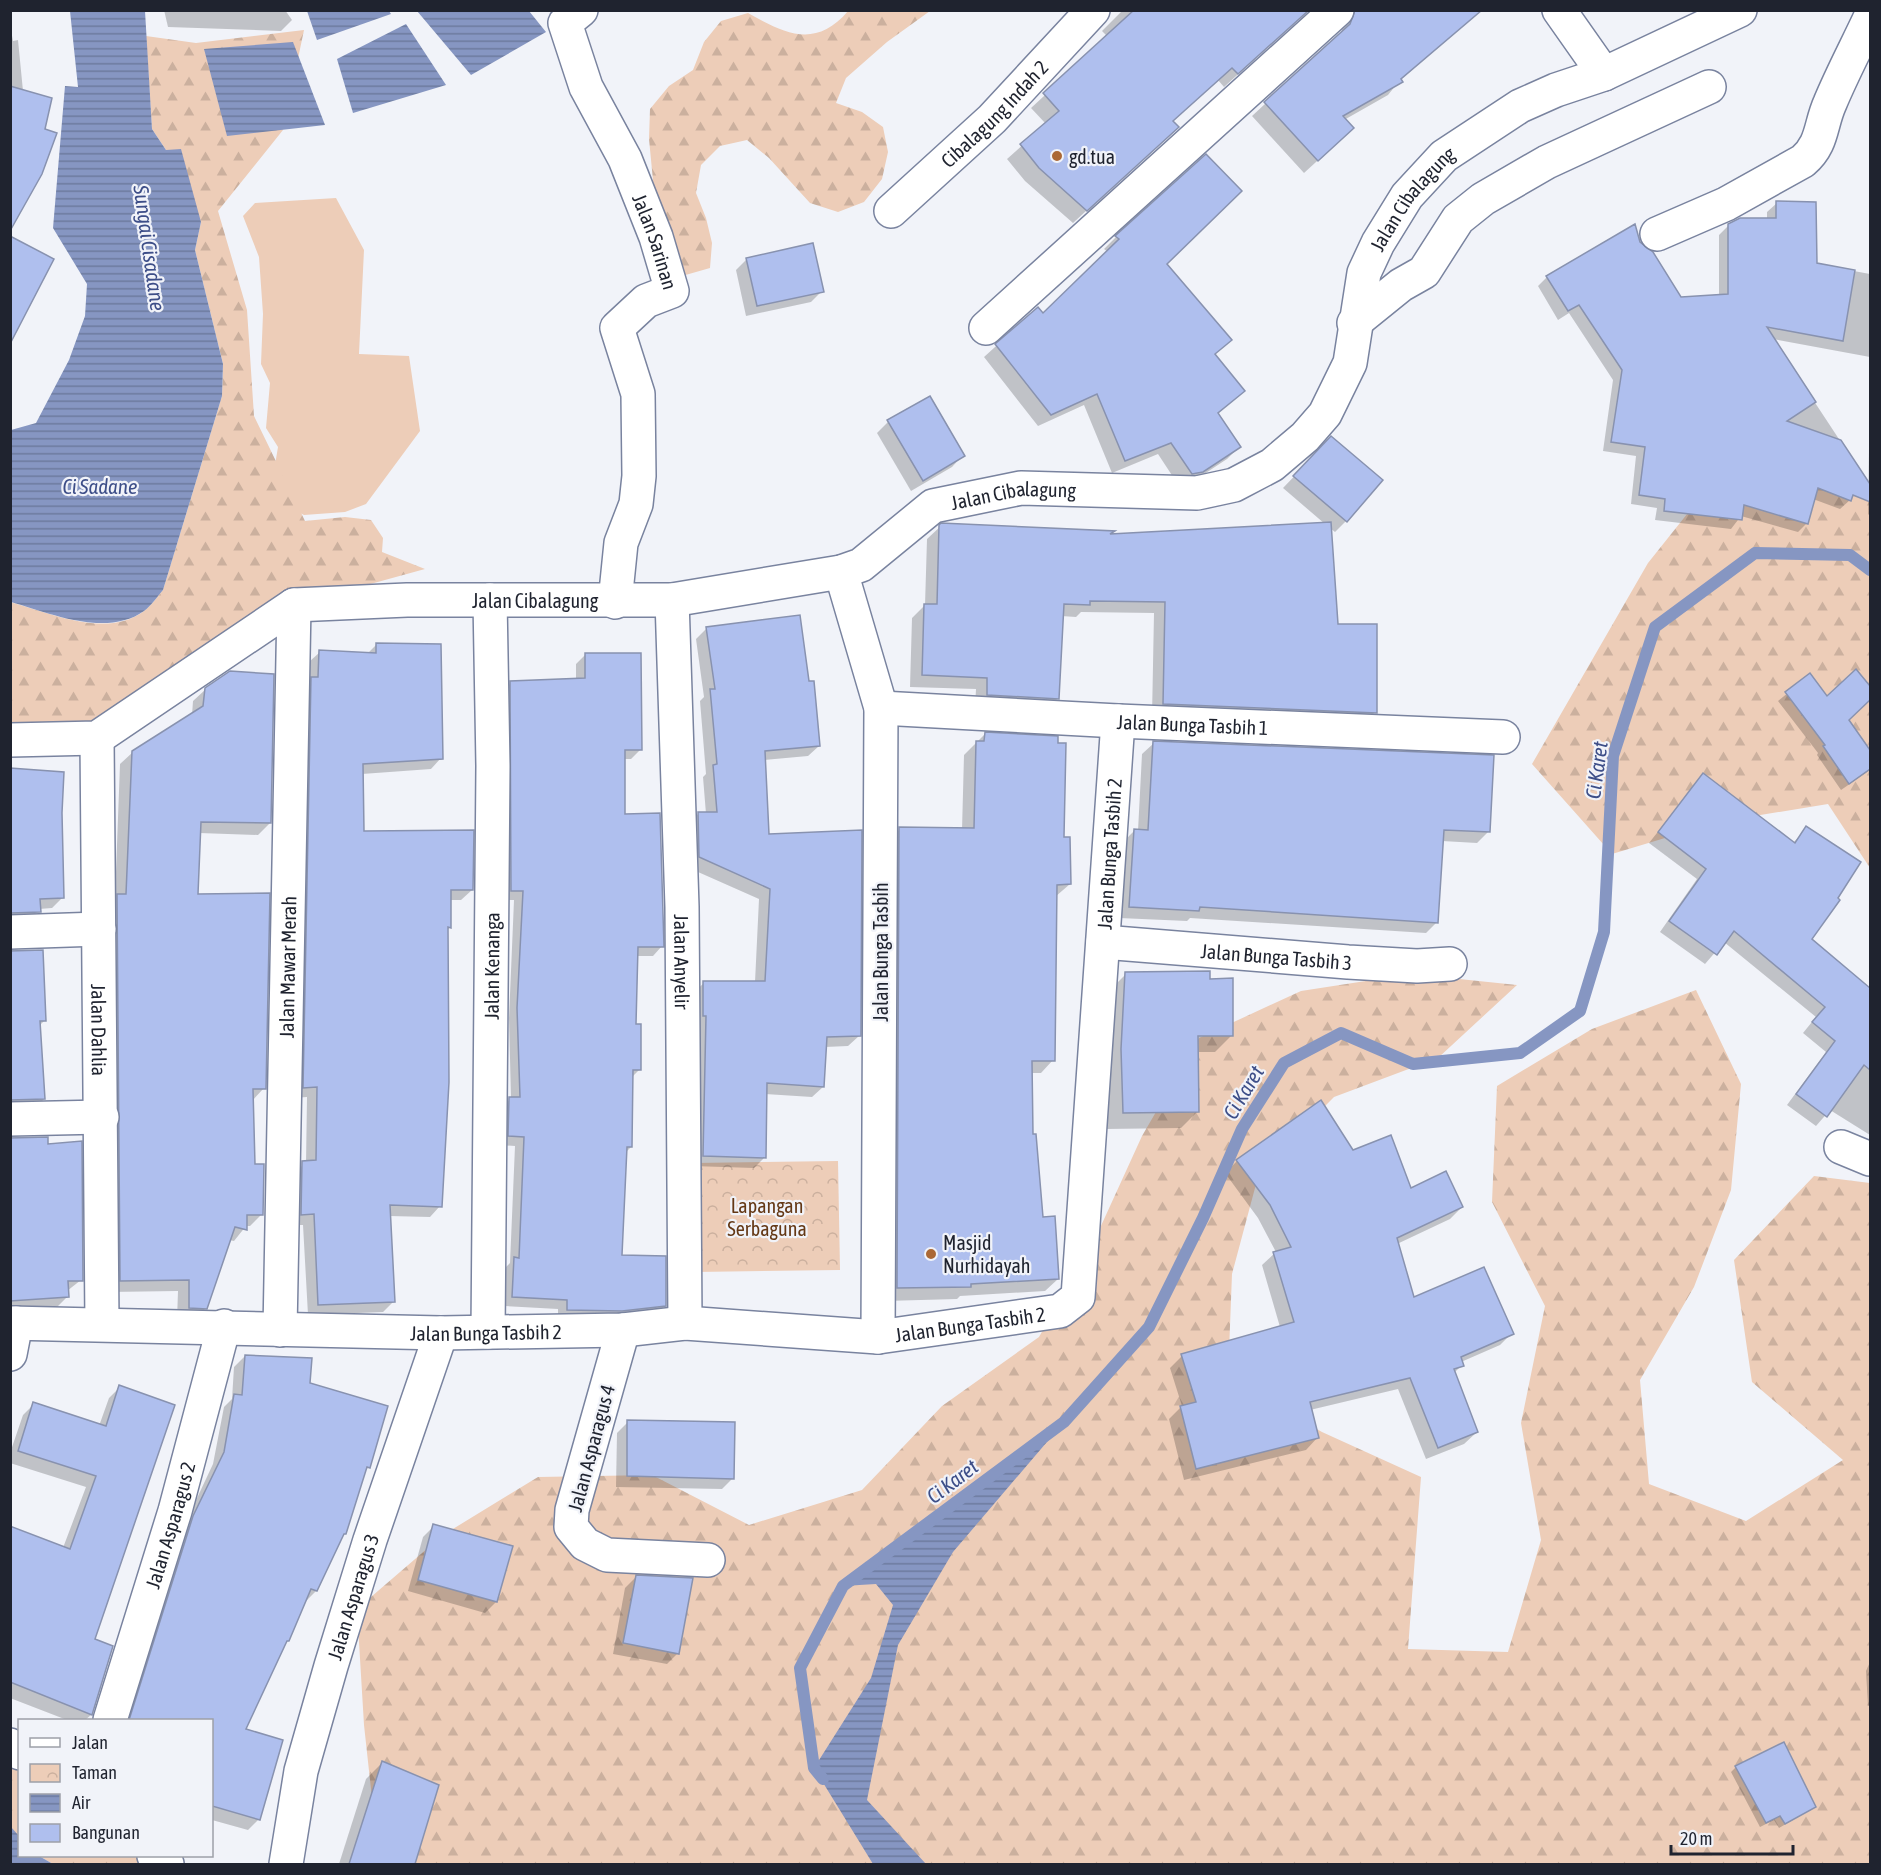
<svg xmlns="http://www.w3.org/2000/svg" width="1881" height="1875" viewBox="0 0 1881 1875" font-family="'Asap Condensed',sans-serif">
<defs>
<pattern id="forest-firs" width="22" height="20" patternUnits="userSpaceOnUse" patternTransform="scale(1.5)"><rect width="22" height="20" fill="#edcdb8"/><path d="M5 1l3.5 6h-7zM16 11l3.5 6h-7z" fill="#cbb09e"/></pattern>
<pattern id="park-crowns" width="20" height="18" patternUnits="userSpaceOnUse" patternTransform="scale(1.5)"><rect width="20" height="18" fill="#edcdb8"/><path d="M2 6a3 3 0 1 1 6 0M12 15a3 3 0 1 1 6 0" fill="none" stroke="#cbb09e"/></pattern>
<pattern id="water-rules" width="6" height="5" patternUnits="userSpaceOnUse" patternTransform="scale(1.5)"><rect width="6" height="5" fill="#8696c2"/><path d="M0 2.5h6" fill="none" stroke="#6d7a9e"/></pattern>
</defs>
<rect width="100%" height="100%" fill="#f1f3f9"/>
<path fill="#edcdb8" d="M336,198l28,52 -5,104 50,2 11,75 -54,73 -21,8 -41,3 -20,-10 -10,-34 4,-24 -12,-19 4,-45 -9,-19 2,-50 -4,-57 -16,-41 12,-13z"/>
<g fill="url(#forest-firs)">
<path d="M848,11h82l-43,31 -41,36 -10,25 26,9 21,15 5,25 -6,27 -18,23 -26,10 -28,-9 -41,-45 -22,-18 -27,6 -19,19 -5,28 10,25 6,25 -2,25 -28,8 -27,-75 -6,-62 1,-30 19,-23 24,-16 11,-28 17,-21 27,-8c37,21 68,36 100,-2z"/>
<path d="M304,30l-21,100 -65,81 29,99 7,106 51,105 40,-4 26,3 12,18 -1,14 43,17 -131,36 -197,133 -86,2 -1,-138c40,11 97,37 134,9 7,-5 13,-14 19,-21l59,-194 1,-32 -28,-114 6,-28 -35,-72 -14,-21 -6,-93 50,7z"/>
<path d="M1719,474l111,2 40,21v371l-42,-64 -110,18 -106,32 -80,-90 116,-201z"/>
<path d="M1411,974l106,11 -79,73 -104,39 -75,76 -27,101 -4,104 94,54 99,45 -13,172 100,3 33,-112 -20,-117 24,-117 -53,-104 5,-116 95,-57 104,-39 45,94 -10,106 -37,97 -54,93 9,104 97,37 97,-61 -91,-78 -18,-122 80,-84 56,7v681h-1517l24,-20 -13,-119 -7,-116 86,-74 95,-58 114,-2 97,50 113,-35 80,-84 97,-69 56,-98 47,-103 57,-98 102,-47z"/>
<path d="M10,1745l9,7v85l-8,-8z"/>
<path d="M39,1856h121l15,8h-122z"/>
</g>
<path fill="url(#park-crowns)" d="M838,1161l2,109 -145,2 -2,-109z"/>
<g fill="url(#water-rules)">
<path d="M70,11h75l7,118 14,21 15,-1 20,73 -6,28 28,114 -1,32 -59,194c-6,7 -12,16 -19,21 -38,27 -94,2 -133,-9v-172l25,-7 33,-63 16,-44 2,-32 -34,-56 12,-142 13,1z"/>
<path d="M389,11l2,3 -74,26 -10,-29z"/>
<path d="M417,11h112l17,21 -75,43z"/>
<path d="M406,24l40,61 -93,28 -16,-54z"/>
<path d="M293,42l32,83 -98,11 -23,-87z"/>
<path d="M1064,1422l-111,130 -55,93 -31,155 59,64h-53l-59,-96 57,-90 22,-73 -17,-21 -33,2z"/>
<path d="M11,1827l8,9 1,20h19l14,8h-42z"/>
</g>
<g fill="#0003">
<path d="M164,10h121l7,10 -11,11 -113,-4z"/>
<path d="M1123,10h66l101,17 -66,60 -6,-7 -46,42 5,5 -104,96 -48,-42 -18,-22 39,-35 -15,-16 77,-71 -6,-6z"/>
<path d="M1348,10h134l-82,70 -12,15 -44,25 -5,21 -35,32 -52,-57 87,-80 3,-6 -1,-13z"/>
<path d="M10,25l3,16 5,-1 5,51 -13,137z"/>
<path d="M1206,156l-41,108 65,76 -16,15 29,36 -26,23 22,33 -12,12 -38,25 -10,2 -21,-32 -46,19 -28,-68 -46,21 -54,-69 53,-48 6,6 65,-63 -4,-3 12,-12z"/>
<path d="M1777,203l39,61 54,10v83l-97,-18 87,132 -10,29 -10,9 -27,-10 -6,24 -9,9 -57,-16 -10,13 -76,-9 2,-12 -26,-4 5,-48 -33,-5 10,-71 -44,-67 -11,7 -20,-34 9,-9 92,-34 41,55 39,-2v-61l10,-10 38,-6v-7z"/>
<path d="M747,259l75,32 -11,11 -65,14 -10,-46z"/>
<path d="M1870,381v135l-2,-2z"/>
<path d="M929,398l34,57 -11,12 -41,24 -34,-58 11,-11z"/>
<path d="M1331,438l15,83 -11,11 -5,-4 6,97 39,87 -12,13 -211,-9 2,-103 -73,-1 -5,5 -15,-1 -3,82 -12,13 -71,-4 1,-18 -66,-2 2,-69 13,-13 2,-66 15,-14 166,11 217,-12 -42,-36z"/>
<path d="M707,628l112,118 -11,10 -44,4 4,76 91,200 -11,10 -23,1 -2,40 -11,10 -47,-3v63l-11,11 -62,-2 1,-173 11,-10 51,-1 4,-83 -70,-31 -1,-43 10,-11h8l-3,-37 3,-3 -6,-73 4,-4 -8,-58z"/>
<path d="M376,645l65,113 -10,11 -69,5v59l110,57 -11,10h-11v27l-3,3 -7,276 -10,11 -41,-1 4,86 -10,10 -75,3 -5,-90h-12l1,-51 14,-11 1,-66 -14,1 16,-436 11,-10 47,2z"/>
<path d="M586,654l54,96 -9,9h-8l1,57 38,130 -9,10h-16l-2,70 5,43 -9,9v69l-5,5 -5,105 44,49 -10,9 -97,4v-10l-54,-3 1,-38 5,-5 5,-117 -15,-1v-37l11,-9 -2,-81 5,-118h-12l-1,-208 10,-9 65,-3v-16z"/>
<path d="M1856,671l14,17v10l-22,22 22,33v17l-29,20 -24,-35 1,-2 -40,-52 32,-26 17,23z"/>
<path d="M206,689l64,134 -12,12 -59,-2 -2,63 67,192 -12,13 2,65 8,48 -12,12h-4l-12,15 -5,-1 -23,68 -12,12h-17l1,-29 -69,1 6,-394 5,-134 13,-12 59,-37 1,-14z"/>
<path d="M985,734l77,104 8,46 -15,13 -2,163 -12,13h-10l1,63 9,82 17,61 -13,12 -85,5 -3,3 -72,2 2,-459 13,-13 62,1 2,-75z"/>
<path d="M1154,743l334,89 -11,11 -35,-2 -5,81 -11,11 -236,-15 -3,3 -68,-3 4,-76 11,-11h4l4,-77z"/>
<path d="M10,771l51,42 2,84 -11,11 -13,1 -11,14 -18,1z"/>
<path d="M1703,775l90,68 14,-15 3,112 60,50v145l-40,-25 -14,16 -29,-21 39,-53 -23,-19 13,-16 -92,-75 -19,22 -45,-32 37,-53 -48,-36z"/>
<path d="M10,950l31,1 4,69 -6,6 5,73 -11,11 -23,2z"/>
<path d="M1126,974l83,6 23,55 -17,17h-18l1,59 -17,17 -75,1 -1,-62 4,-76z"/>
<path d="M10,1137l36,1 35,142 -14,11 1,5 -11,11 -47,4z"/>
<path d="M1353,1152l57,38 52,17 -12,12 -53,25 16,55 99,34 -12,12 -39,17 1,3 -8,8 23,59 -13,12 -38,15 -28,-70 -88,21 8,27 -12,13 -122,30 -15,-61 13,-13 -12,-38 12,-12 98,-29 -18,-62 14,-13 -18,-34 -33,-45 12,-12z"/>
<path d="M245,1356l63,28 61,83 -6,5 -23,66 -24,53 -11,11 -62,128 16,89 -11,11 -36,-10v-100h-90l61,-192 30,-64 11,-57 8,-8 2,-32z"/>
<path d="M120,1387l-27,253 18,7 -20,68 -6,5h-18l-57,-22v-10l76,-201 -76,-24v-10l13,-38 11,-11 65,22 10,-28z"/>
<path d="M628,1422l105,56 -11,11 -106,-2 1,-54z"/>
<path d="M434,1526l77,21 -15,55 -11,11 -77,-22 15,-54z"/>
<path d="M636,1577l42,76 -11,11 -54,-10 12,-66z"/>
<path d="M1870,1662v43l-2,1 -2,-35z"/>
<path d="M383,1762l54,24 -23,78h-75l27,-85z"/>
<path d="M1736,1767l79,40 -36,21 -5,-8 -14,7 -29,-55z"/>
</g>
<g fill="none" stroke-linecap="round" stroke-linejoin="round">
<path stroke="#8696c2" stroke-width="12" d="M823,1779l-9,-11 -14,-100 43,-82 221,-164 85,-95 54,-109 39,-89 42,-66 57,-30 72,31 107,-11 60,-42 24,-79 9,-176 42,-129 100,-74 95,2 20,15"/>
</g>
<g fill="#afbfee" stroke="#8892af" stroke-width="1.5">
<path d="M1134,10h175l-71,64 -6,-6 -59,53 6,6 -92,84 -48,-43 -19,-24 39,-33 -16,-18z"/>
<path d="M1355,10h127l-81,69 2,3 -60,34 11,12 -36,33 -54,-59 86,-78z"/>
<path d="M10,86l42,12 -7,31 12,4 -15,41 -32,57z"/>
<path d="M1206,154l36,37 -75,73 65,76 -17,14 30,37 -27,22 23,34 -38,25 -11,2 -21,-31 -46,18 -28,-67 -46,21 -56,-71 43,-37 5,6 76,-74 -4,-3z"/>
<path d="M1776,201l40,1 1,61 38,7 -12,71 -76,-14 49,75 -29,19 54,19 29,44v18l-17,-7 -2,6 -33,-13 -10,36 -64,-19 -2,15 -78,-9 1,-12 -26,-4 6,-48 -34,-5 11,-72 -43,-65 -11,6 -22,-35 89,-52 5,18 13,10 28,45 47,-3v-70l12,-6h36z"/>
<path d="M10,236l44,23 -44,85z"/>
<path d="M813,243l11,49 -67,14 -11,-48z"/>
<path d="M930,396l35,60 -42,25 -36,-61z"/>
<path d="M1331,436l52,44 -36,42 -54,-46z"/>
<path d="M1331,522l7,102h39v89l-214,-9 2,-102 -75,-1v4l-26,-1 -5,95 -72,-4v-17l-65,-3 2,-71h13l2,-79 2,-2 174,8 -5,3z"/>
<path d="M800,615l9,66h5l6,65 -55,5 4,83 93,-4 -1,206 -34,1 -3,50 -57,-4 -1,75 -63,-2 3,-140h-3v-35h62l5,-92 -71,-32 -1,-45h19l-4,-47 4,-1 -7,-75h5l-9,-62z"/>
<path d="M376,643l65,1 2,115 -80,5 1,67 110,-1 -1,60h-22v38l-3,-1 1,155 -7,125 -52,-2 5,97 -77,3 -4,-91 -13,1 1,-54 14,-1 1,-73 -14,1 8,-411h7l1,-27 57,3z"/>
<path d="M585,653h56l1,97h-17v64l35,-1 4,134h-26l-2,77h5v46h-8l-1,77h-5l-5,108 44,1v50l-44,5 -55,-1v-10l-55,-3 2,-40 5,1 5,-121 -16,-1 1,-39h11l-3,-89 6,-117h-12l-1,-210 75,-3z"/>
<path d="M1856,669l14,17v14l-21,20 21,30v19l-21,15 -26,-38 2,-1 -40,-53 25,-19 17,23z"/>
<path d="M230,671l44,3 -3,149 -70,-1 -3,72 72,-1 -4,196h-13l2,75h9l-1,51h-16v15l-12,-3 -28,82 -18,-1v-28l-69,1 -3,-387h9l6,-143 71,-45 2,-18z"/>
<path d="M985,732l73,4v7h8l-2,94h6l1,47 -14,1 -2,176h-23l1,73h3l7,83 12,-1 4,63 -88,5v3l-74,1 2,-461 75,1 2,-87h8z"/>
<path d="M1153,741l341,14 -4,77 -46,-2 -6,93 -238,-16 -1,4 -70,-4 5,-78 14,1z"/>
<path d="M10,768l54,4 -2,41 2,85 -24,1 1,13 -31,1z"/>
<path d="M1703,773l92,70 11,-17 55,36 -23,36 2,2 -28,39 58,49v82l-6,-5 -37,52 -31,-23 39,-53 -23,-19 13,-15 -91,-76 -17,24 -48,-34 37,-52 -48,-37z"/>
<path d="M43,950l3,71h-6l5,78 -35,1v-149z"/>
<path d="M1210,971v8l23,-1v58h-35l1,76 -76,1 -2,-64 4,-77z"/>
<path d="M1321,1100l32,50 38,-15 20,53 35,-17 17,36 -66,31 17,59 70,-30 30,67 -53,23 3,9 -10,3 24,63 -40,16 -28,-70 -100,24 9,36 -123,31 -16,-63 16,-4 -15,-48 113,-32 -21,-70 18,-5 -21,-42 -34,-45z"/>
<path d="M48,1137v7l34,-3 1,140h-15l1,16 -59,4v-163z"/>
<path d="M245,1355l67,3 -2,25 78,23 -18,62 -3,-1 -21,67h-2l-27,57 -6,-2 -22,52h-2l-41,88 37,11 -23,80 -48,-14v-86h-83l64,-204 31,-64 10,-58 8,1z"/>
<path d="M119,1385l56,20 -80,234 18,7 -21,69 -82,-33v-156l60,23 26,-73 -78,-25 15,-49 73,24z"/>
<path d="M627,1420l108,2 -1,57 -107,-3z"/>
<path d="M433,1524l80,22 -16,56 -79,-22z"/>
<path d="M636,1575l57,3 -14,76 -56,-11z"/>
<path d="M1784,1742l32,65 -31,17 -5,-8 -14,7 -31,-57z"/>
<path d="M382,1761l57,24 -24,79h-66z"/>
</g>
<g fill="none" stroke-linecap="round" stroke-linejoin="round">
<defs>
<g id="minor">
<path id="s1" d="M581,10l-16,13 21,64 39,72 31,78 16,54 -26,10 -29,27 21,66 1,82 -3,28 -15,39 -6,59"/>
<path d="M1559,10l45,64"/>
<path id="s2" d="M891,211l101,-92 101,-109"/>
<path d="M1657,234l69,-30 77,-43c20,-17 17,-36 27,-58 12,-29 27,-57 40,-85"/>
<path d="M1354,323l47,-38 23,-13 34,-53 25,-20 64,-37 162,-75"/>
<path d="M986,328l351,-318"/>
<path d="M841,572l40,136 -3,629"/>
<path id="s3" d="M672,600l10,307 3,416"/>
<path id="s4" d="M881,708l237,13 385,16"/>
<path id="s5" d="M97,738l5,586"/>
<path id="s6" d="M10,740l87,-2 197,-133 113,-5h265l169,-28 20,-7 72,-59 88,-18 176,5 37,-8 38,-20 33,-28 20,-23 25,-51 14,-90 14,-30 29,-47 37,-40 76,-50 36,-16 48,-16 136,-64"/>
<path d="M10,932l89,-3"/>
<path id="s7" d="M1103,942l245,20 69,4 33,-2"/>
<path d="M10,1119l92,-2"/>
<path d="M1841,1147l29,12"/>
<path id="s8" d="M10,1323l431,10 182,-3 62,-7 193,14 182,-26 18,-14 40,-576"/>
<path id="s9" d="M280,1330l14,-725"/>
<path d="M623,1330l-51,180 -1,17 14,17 22,11 101,5"/>
<path id="s10" d="M488,1332l5,-566 -3,-166"/>
<path d="M10,1354l6,-31"/>
<path id="s11" d="M110,1720l65,-209 49,-185"/>
<path d="M10,1745l10,8"/>
<path d="M154,1856l13,8"/>
<path id="s12" d="M286,1864l15,-93 30,-105 39,-126 71,-207"/>
</g>
</defs>
<use href="#minor" stroke="#79839f" stroke-width="36"/>
<use href="#minor" stroke="#fff" stroke-width="33"/>
</g>
<g fill="#ab6835" stroke="#f1f3f9" stroke-width="2">
<circle cx="1057" cy="156" r="6"/>
<circle cx="931" cy="1254" r="6"/>
</g>
<g text-anchor="middle" dominant-baseline="central" stroke-width="4.5" stroke-linejoin="round" paint-order="stroke">
<g font-size="20" fill="#1f232f" stroke="#f1f3f9">
<text stroke="none"><textPath href="#s2" startOffset="142">Cibalagung Indah 2</textPath></text>
<text stroke="none"><textPath href="#s6" startOffset="1646">Jalan Cibalagung</textPath></text>
<text stroke="none"><textPath href="#s1" startOffset="258">Jalan Sarinan</textPath></text>
<text stroke="none"><textPath href="#s6" startOffset="1070">Jalan Cibalagung</textPath></text>
<text stroke="none"><textPath href="#s6" startOffset="566">Jalan Cibalagung</textPath></text>
<text stroke="none"><textPath href="#s4" startOffset="312">Jalan Bunga Tasbih 1</textPath></text>
<text stroke="none"><textPath href="#s8" startOffset="1520">Jalan Bunga Tasbih 2</textPath></text>
<text transform="translate(880 952) rotate(-90)">Jalan Bunga Tasbih</text>
<text stroke="none"><textPath href="#s7" startOffset="174">Jalan Bunga Tasbih 3</textPath></text>
<text stroke="none"><textPath href="#s3" startOffset="362">Jalan Anyelir</textPath></text>
<text stroke="none"><textPath href="#s10" startOffset="366">Jalan Kenanga</textPath></text>
<text stroke="none"><textPath href="#s9" startOffset="363">Jalan Mawar Merah</textPath></text>
<text stroke="none"><textPath href="#s5" startOffset="292">Jalan Dahlia</textPath></text>
<text stroke="none"><textPath href="#s8" startOffset="962">Jalan Bunga Tasbih 2</textPath></text>
<text stroke="none"><textPath href="#s8" startOffset="476">Jalan Bunga Tasbih 2</textPath></text>
<text transform="translate(591 1448) rotate(-75)">Jalan Asparagus 4</text>
<text stroke="none"><textPath href="#s11" startOffset="204">Jalan Asparagus 2</textPath></text>
<text stroke="none"><textPath href="#s12" startOffset="276">Jalan Asparagus 3</textPath></text>
</g>
<g font-size="20" fill="#1f232f" stroke="#f1f3f9" text-anchor="start">
<text x="1069" y="156">gd.tua</text>
<text x="943" y="1242">Masjid<tspan x="943" dy="23">Nurhidayah</tspan></text>
</g>
<g font-size="20" fill="#643815" stroke="#f1f3f9">
<text x="767" y="1205">Lapangan<tspan x="767" dy="23">Serbaguna</tspan></text>
</g>
<g font-size="21" font-style="italic" fill="#3d4e88" stroke="#f1f3f9">
<text transform="translate(150 248) rotate(82)">Sungai Cisadane</text>
<text x="100" y="486">Ci Sadane</text>
<text transform="translate(1596 770) rotate(-82)">Ci Karet</text>
<text transform="translate(1243 1092) rotate(-59)">Ci Karet</text>
<text transform="translate(952 1481) rotate(-37)">Ci Karet</text>
</g>
</g>
<rect width="1881" height="1875" fill="none" stroke="#1f232f" stroke-width="24"/>
<rect x="18" y="1719" width="195" height="138" fill="#f1f3f9" stroke="#9da0a8" stroke-width="1.5"/>
<rect x="30" y="1738" width="30" height="9" fill="#ffffff" stroke="#9da0a8" stroke-width="1.5"/>
<text x="72" y="1749" font-size="18" fill="#1f232f">Jalan</text>
<rect x="30" y="1764" width="30" height="18" fill="url(#park-crowns)" stroke="#9da0a8" stroke-width="1.5"/>
<text x="72" y="1779" font-size="18" fill="#1f232f">Taman</text>
<rect x="30" y="1794" width="30" height="18" fill="url(#water-rules)" stroke="#9da0a8" stroke-width="1.5"/>
<text x="72" y="1809" font-size="18" fill="#1f232f">Air</text>
<rect x="30" y="1824" width="30" height="18" fill="#afbfee" stroke="#9da0a8" stroke-width="1.5"/>
<text x="72" y="1839" font-size="18" fill="#1f232f">Bangunan</text>
<path d="M1671 1845v9h122v-9" fill="none" stroke="#1f232f" stroke-width="3"/>
<text x="1680" y="1845" font-size="18" fill="#1f232f" stroke="#f1f3f9" stroke-width="4.5" paint-order="stroke">20 m</text>
</svg>
